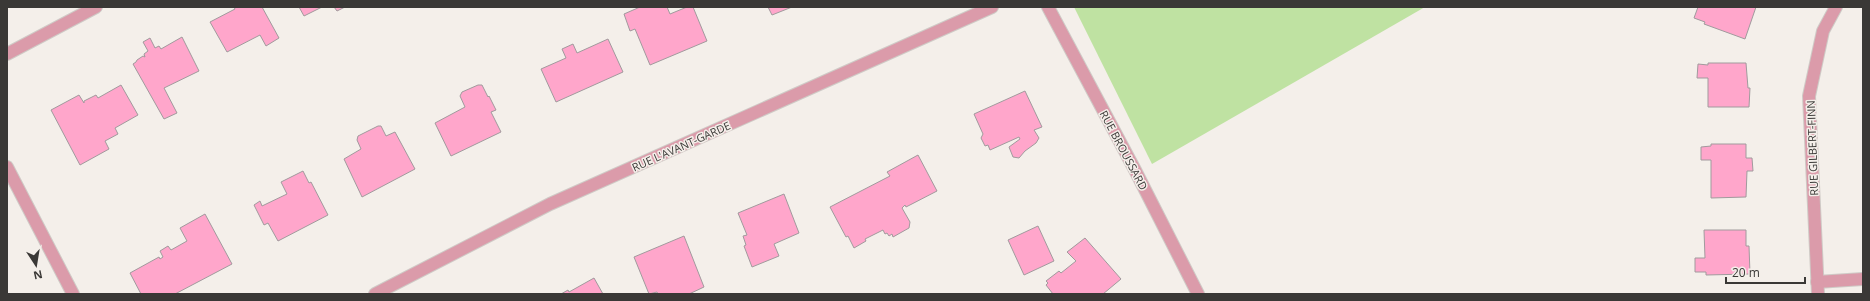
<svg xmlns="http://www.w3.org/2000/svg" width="1870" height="301" viewBox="0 0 1870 301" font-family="'Open Sans',sans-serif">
<rect width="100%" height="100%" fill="#f4efea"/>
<path fill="#bfe2a2" d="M1074,7h351l-273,157z"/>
<g fill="#ffa6cb" stroke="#a19a9d">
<path d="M234,7h28l17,31 -13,8 -6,-11 -33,17 -17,-30 25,-13z"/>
<path d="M299,7h23l-18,9z"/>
<path d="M334,7h11l-8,4z"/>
<path d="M640,7h27l3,7 17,-7h6l14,34 -57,24 -15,-36 -5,2 -6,-17z"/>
<path d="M768,7h24l-20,8z"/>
<path d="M1698,7h58l-11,32 -41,-15 1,-2 -11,-4z"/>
<path d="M182,37l17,34 -35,17 13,25 -13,6 -31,-55 3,-2 1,-2 6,-4 2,1 -1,-3 4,-3 -5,-9 7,-4 5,10 4,-2 2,3z"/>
<path d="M608,39l15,33 -67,30 -15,-33 25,-11 -4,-9 11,-5 4,9z"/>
<path d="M1708,63h38l2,25h2l-1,19h-41v-29h-11l1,-14 10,1z"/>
<path d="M121,85l17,30 -23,13 3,6 -13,7 4,8 -29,16 -29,-55 28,-15 5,8v-2l12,-6 2,3z"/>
<path d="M478,85h4l6,12 1,-1 7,14 -5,2 10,20 -50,24 -16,-33 30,-16 -5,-11 2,-4z"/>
<path d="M1025,91l17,36 -8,3 5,8 -3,5 -11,8 -6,7 -6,-1 -4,-10 11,-8 -1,-2 -29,13 -2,-5 -3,1 -4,-8 2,-4 -9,-20z"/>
<path d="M378,126h3l5,10 9,-4 20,37 -53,28 -18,-38 17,-10 -4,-9 1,-4z"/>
<path d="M1711,144h35v14h6l1,13h-6l-1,26 -35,1v-38h-10v-13l10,-1z"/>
<path d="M918,155l19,36 -31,16 -1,-2 -3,3 8,14 -1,6 -16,9 -1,-3 -3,2 -2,-3 -2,1 -2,-4 -18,9 1,2 -12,7 -6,-12 -2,1 -16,-30 60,-31 -3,-4z"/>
<path d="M303,171l6,12 2,-1 17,33 -50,26 -10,-18 -4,2 -10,-20 6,-4 2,5 25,-12 -6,-12z"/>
<path d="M784,194l15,39 -25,11 5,12 -27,11 -8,-21 2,-1 -3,-9 4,-1 -9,-22z"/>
<path d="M205,214l27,50 -57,30h-34l-11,-21 29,-16 1,2 3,-2 -3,-6 8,-5 3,4 16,-9 -7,-13z"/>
<path d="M1038,226l16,35 -30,14 -16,-35z"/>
<path d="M1704,230h42v16h3l1,28 -44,1v-3h-11v-14h10z"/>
<path d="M684,236l20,51 -15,7h-31l-1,-2 -8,2 -15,-37z"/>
<path d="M1085,238l36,41 -18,15h-50l-7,-9 2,-2 -2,-2 13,-10 2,2 15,-12 -9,-9z"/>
<path d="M594,278l9,16h-42l7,-4 1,2z"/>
</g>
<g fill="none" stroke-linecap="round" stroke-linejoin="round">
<defs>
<g id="street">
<path d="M1048,7l87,163 63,124"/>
<path d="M7,54l89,-47"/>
<path d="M7,167l66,127"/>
<path d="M1817,282l46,-3"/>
<path d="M375,294l175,-90 442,-197"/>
<path d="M1818,294l-9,-198 14,-65 13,-24"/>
</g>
</defs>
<use href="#street" stroke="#cfcac6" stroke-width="14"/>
<use href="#street" stroke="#db9baa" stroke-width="12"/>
</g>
<g text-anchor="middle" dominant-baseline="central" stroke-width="3" stroke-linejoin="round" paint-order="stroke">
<g font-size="11" fill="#3a3836" stroke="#f4efea">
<text transform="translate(681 146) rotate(-24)">RUE L'AVANT-GARDE</text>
<text transform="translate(1812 148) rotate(-92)">RUE GILBERT-FINN</text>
<text transform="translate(1124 150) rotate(62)">RUE BROUSSARD</text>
</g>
</g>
<rect width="1870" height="301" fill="none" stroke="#3a3836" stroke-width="16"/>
<g transform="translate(36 265) rotate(168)" stroke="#f4efea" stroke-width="3" paint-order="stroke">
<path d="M0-3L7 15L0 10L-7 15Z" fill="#3a3836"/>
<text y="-6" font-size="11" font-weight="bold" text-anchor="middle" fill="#3a3836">N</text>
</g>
<path d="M1726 277v6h79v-6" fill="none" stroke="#3a3836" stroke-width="2"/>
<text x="1732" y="277" font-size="12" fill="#3a3836" stroke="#f4efea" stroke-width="3" paint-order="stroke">20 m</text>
</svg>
